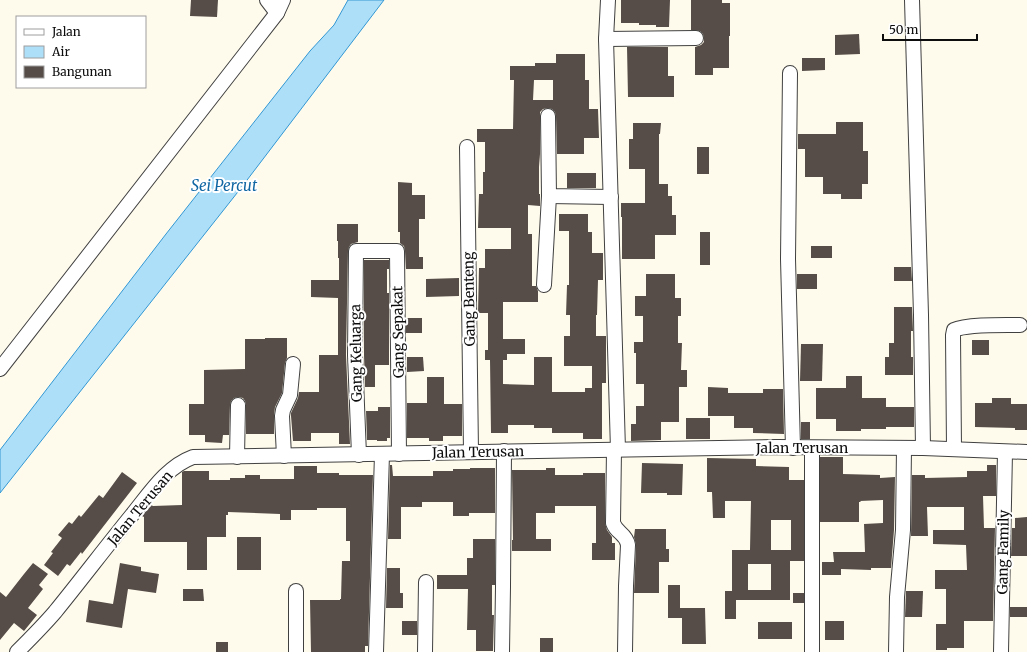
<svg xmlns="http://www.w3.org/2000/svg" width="1027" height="652" viewBox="0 0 1027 652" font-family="Merriweather,serif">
<rect width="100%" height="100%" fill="#fffbec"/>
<path fill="#aedff9" stroke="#3297d3" d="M348,0h36l-143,188 -241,305v-43l166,-216 144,-183 24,-26z"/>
<g fill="#564d48" fill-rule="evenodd">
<path d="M191,0h27l-1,17 -27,-1z"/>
<path d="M621,0h49l-1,27h-13v-2h-17v-2h-18z"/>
<path d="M691,0h31v3h8v33h-1v32h-16v7h-18v-28l6,-2 3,-3v-4l-1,-4 -3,-3 -9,-1z"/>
<path d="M859,34l1,20 -25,1v-20z"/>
<path d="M627,47h41v29h6v21h-46z"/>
<path d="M556,54h29v26h4v29h9l1,29h-15v16h-27l-1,-38 -1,-4 -3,-3 -4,-1 -5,1 -3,3v42l-1,13v27h1v12l-12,-1v29h4v52h4l2,5v11h-35v37h22v15h-18v6h-4v24l31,1v-28h18v35h33v-4h7v-22h-28v-30h6v-21h-4l1,-30h2v-54h-10v-17h29v18h4v21h11v27h-5l-1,35h-1v21h10v47h-4v56h-19v-6h-31v-5h-18v-3h-26v8h-17l-1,-73h-5v-10h3v-37h-10l1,-45h6v-19h26v-21h-33l1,-34h4v-22h2v-30h-8v-13h36l1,-49h-4v-14h25v-3h21zM534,80h19v20h-20z"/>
<path d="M802,58h23v12l-23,1z"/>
<path d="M836,122h27v29h5v33h-6v15h-21v-5h-18v-17h-18v-28h-7v-15h38z"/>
<path d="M633,123h28l-1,11h-1v50h9v12h4v19h4v20h-21v24h-33v-42h-1v-14h24v-34h-16v-30h4z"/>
<rect x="697" y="147" width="12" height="27"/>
<rect x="567" y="173" width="29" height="15"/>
<path d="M398,182l14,1v12h13v24h-6v38h4v12h-17l-1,-18 -1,-5 -4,-3v-11h-2z"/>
<path d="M337,224h21v18l-7,2 -2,3 -1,4 -2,104 4,89h-11v-11h-28v8h-18l-2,-25v-3l7,-15 1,-6h20v-37h19v-57l-27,-1v-17h28v-22h-1v-17h-1z"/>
<rect x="700" y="232" width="10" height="33"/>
<rect x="811" y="246" width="21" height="12"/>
<path d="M364,260h25v9h-2v24h2v72h-14v22h-10l-1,-32z"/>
<path d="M894,267h17l1,14h-18z"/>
<path d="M646,274h29v24h6v18h-3v27h4l-1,27h6v17h-8v35h-18v18l-30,1v-17h5v-18h8v-22h-8v-31h-2v-11h9v-26h-8v-20h11z"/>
<rect x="797" y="274" width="20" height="15"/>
<path d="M459,278v18l-33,1v-18z"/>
<path d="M894,307h18l1,24h-2v26h2v18h-28v-18h4v-14h5z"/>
<rect x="406" y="318" width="16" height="15"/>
<path d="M265,338h22v20l-2,5 -3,30 -7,14 -1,8v19h-28v-29l-1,-4 -2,-3 -5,-1 -4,1 -3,3 -1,4 -1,30h-6l-1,8 -17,-1v-7h-16v-31h15v-34l41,-1v-30h20z"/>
<rect x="972" y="340" width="17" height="15"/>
<path d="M801,344h22l-1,37h-22z"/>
<path d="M407,357h16l1,14 -17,1z"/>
<path d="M846,376h16v22h24v9h28v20h-28v2h-25v2h-25v-12h-20v-31h30z"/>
<path d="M427,377h17v27h18v32h-19v5h-14v-3h-22v-35h20z"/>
<path d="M708,387l20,1v5h35v-4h20l1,45 -31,-1v-5h-19v-12h-26z"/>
<path d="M992,398h19v6h16v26h-12v-2l-40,-1v-24h17z"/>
<path d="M378,407h12v31h-3v3h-10v-1h-10l-1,-29h12z"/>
<rect x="686" y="418" width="24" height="21"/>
<rect x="801" y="422" width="9" height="17"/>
<path d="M820,457h23v17l37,1v3l15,-1 -1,53 -3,38h-20v2l-30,-1v6h-19v-13h12l-1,-10h32l-1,-28 19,-1v-23l-23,1 1,1h-2v20h-39z"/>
<path d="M707,458l49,1v7l33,1v13h15v81h-14v39h-54v19h-11v-28h7v-41h18l1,-49h-26v17h-12l-1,-26h-5zM771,520h20v30h-20zM748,564h23v26h-23z"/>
<path d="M642,463l41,1 -1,31h-15v-2h-26z"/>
<path d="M390,465h2l1,11h40v-5h20v-2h17v-1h25v45h-26v3h-16v-14h-31v5h-21v32h-13z"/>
<path d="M987,465h9v31h-13l1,32h11l-2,93h-29v27h-17v2h-11v-26h10v-35h-11v-19h32l-1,-25 -33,-1v-14h31v-23h-37l1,29h-17l1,-61h13v3l42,-1v-6h20z"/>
<path d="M294,466h23v7h22v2h34l-5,171h-3v6h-54l-1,-52h30v-1h1l1,-38h8v-20h-4v-33h-29v2h-26v10h-11v-6l-52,-2v3h-2v22h-19v33h-20v-28h-43v-25l-2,-1 9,-11 2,1 29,-1v-33l2,-1h25v9h21v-2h15v-3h15v4h34z"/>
<path d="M546,468h9v7h28v-2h22v50l2,7 5,7v6h3v17h-23v-17h4v-37h-41v7h-19v26h15v12h-39v-11h1l-1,-70h34z"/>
<path d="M122,472l15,11 -55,71 -1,-2 -11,14 -3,-2 -9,12 -14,-11 9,-12 -2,-1 11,-14 -4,-3 11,-13 3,2 7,-9 2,2 18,-22 4,3z"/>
<path d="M1027,517v39h-16l1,-28h3v-10z"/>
<path d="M635,529h31v20h3v13h-10v31h-25l2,-48 -2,-8z"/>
<rect x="237" y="537" width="24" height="33"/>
<path d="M473,539h22v46h-3v30h2l-1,36h-17v-21h-9l1,-41h-31v-14h30v-17h6z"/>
<path d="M33,563l15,11 -9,11 4,4 -15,19 9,7 -13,16 -10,-8 -14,17v-48l6,5 18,-23z"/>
<path d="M120,563l21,4v4l18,3 -3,19 -28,-4 -6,39 -36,-6 3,-22 24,4z"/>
<path d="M387,568h13v25h3v15h-17z"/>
<path d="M668,585h12v23h25l1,36h-24v-26h-14z"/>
<path d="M183,589h20l1,12h-21z"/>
<path d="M906,591h17l-1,26h-17z"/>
<rect x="793" y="593" width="11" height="10"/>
<rect x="1010" y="607" width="17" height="10"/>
<rect x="402" y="621" width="15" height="14"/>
<rect x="825" y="621" width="19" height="19"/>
<rect x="758" y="622" width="34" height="17"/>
<rect x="540" y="638" width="13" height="14"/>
<rect x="216" y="642" width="12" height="10"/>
</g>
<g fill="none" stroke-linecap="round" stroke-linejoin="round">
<defs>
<g id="minor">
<path d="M608,0l-2,39 12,411"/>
<path d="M912,0l9,315 2,133"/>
<path d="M277,13l6,-13"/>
<path d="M606,39l90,-1"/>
<path d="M790,73l-2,186 5,189"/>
<path d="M548,116l1,80 62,1"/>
<path d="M467,147l4,305"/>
<path d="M544,285l5,-89"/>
<path d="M0,369l277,-356 -10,-13"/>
<path d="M812,448v204"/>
<path d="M954,449l-1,-114 1,-5c12,-6 50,-5 66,-5"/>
<path d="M614,450l-1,73c4,11 13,10 15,22l-2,41 -1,66"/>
<path d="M359,455l-4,-100 1,-104h41l2,203"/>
<path d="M284,456l-2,-40 1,-6 7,-15 3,-31"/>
<path d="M237,457l1,-52"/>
<path d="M296,591v61"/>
<path d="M17,652c13,-13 26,-26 38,-40 26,-32 51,-65 77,-97 18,-22 34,-48 61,-58l583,-10 147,1 104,4"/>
<path d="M376,652l6,-198"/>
<path d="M425,652l1,-70"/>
<path d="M502,652l1,-65 1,-136"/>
<path d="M896,652l1,-55 6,-67 1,-82"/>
<path d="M1001,652l4,-200"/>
</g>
</defs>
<use href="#minor" stroke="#404040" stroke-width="16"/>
<use href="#minor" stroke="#fff" stroke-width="14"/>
</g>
<g text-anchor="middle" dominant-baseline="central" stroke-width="4" stroke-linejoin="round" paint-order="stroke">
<g font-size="14" fill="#0d0d0d" stroke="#fff">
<text transform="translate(469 299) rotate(-91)">Gang Benteng</text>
<text transform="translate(398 332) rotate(-91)">Gang Sepakat</text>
<text transform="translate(356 353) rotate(-91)">Gang Keluarga</text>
<text x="802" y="448">Jalan Terusan</text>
<text transform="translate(478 452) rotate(-1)">Jalan Terusan</text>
<text transform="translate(140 508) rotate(-50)">Jalan Terusan</text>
<text transform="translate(1003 552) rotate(-89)">Gang Family</text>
</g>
<g font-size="15" font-style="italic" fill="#1167a3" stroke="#fff">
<text x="224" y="185">Sei Percut</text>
</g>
</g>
<rect x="16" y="16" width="130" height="72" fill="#ffffff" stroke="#9e9e9e"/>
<rect x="24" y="29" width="20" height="6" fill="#ffffff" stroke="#9e9e9e"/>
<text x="52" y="36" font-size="12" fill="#0d0d0d">Jalan</text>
<rect x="24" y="46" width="20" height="12" fill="#aedff9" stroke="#9e9e9e"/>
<text x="52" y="56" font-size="12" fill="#0d0d0d">Air</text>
<rect x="24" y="66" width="20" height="12" fill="#564d48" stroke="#9e9e9e"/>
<text x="52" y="76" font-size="12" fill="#0d0d0d">Bangunan</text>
<path d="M883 34v6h94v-6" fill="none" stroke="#0d0d0d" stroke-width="2"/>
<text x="889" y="34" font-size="12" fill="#0d0d0d" stroke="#ffffff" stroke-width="3" paint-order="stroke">50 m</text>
</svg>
